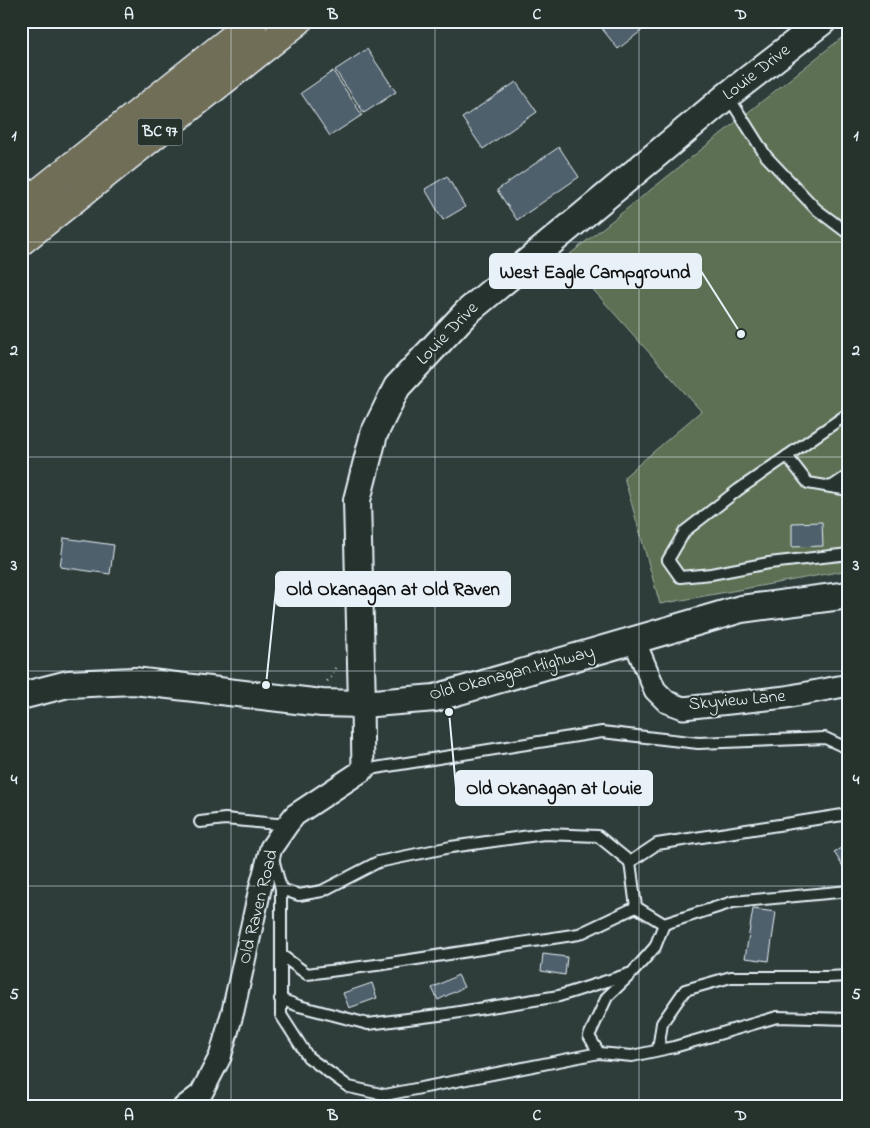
<svg xmlns="http://www.w3.org/2000/svg" width="870" height="1128" viewBox="0 0 870 1128" font-family="'Indie Flower',sans-serif">
<rect width="100%" height="100%" fill="#2e3c3a"/>
<filter id="ink" filterUnits="userSpaceOnUse"><feTurbulence type="fractalNoise" baseFrequency=".02" numOctaves="2"/><feDisplacementMap in="SourceGraphic" scale="10" xChannelSelector="R" yChannelSelector="G"/><feConvolveMatrix kernelMatrix="1 2 1 2 8 2 1 2 1" color-interpolation-filters="sRGB"/></filter>
<g filter="url(#ink)">
<path fill="#5d6f52" stroke="#a2b0a5" d="M849,32v538l-189,34 -36,-127 77,-66 -136,-153z"/>
<g fill="#50616d" stroke="#e8f1f8">
<path d="M596,21h58l-36,28z"/>
<path d="M367,49l29,43 -32,21 -29,-43z"/>
<path d="M333,71l29,44 -32,21 -29,-43z"/>
<path d="M516,82l21,30 -54,37 -21,-31z"/>
<path d="M559,147l20,30 -62,43 -20,-30z"/>
<path d="M447,176l18,31 -22,13 -18,-31z"/>
<path d="M822,522l1,24 -31,1v-24z"/>
<path d="M64,538l50,7 -4,29 -50,-7z"/>
<path d="M846,845l3,5v18l-4,2 -11,-18z"/>
<path d="M753,909l23,3 -7,49 -24,-3z"/>
<path d="M543,954l24,3 -2,18 -24,-4z"/>
<path d="M458,975l6,12 -26,13 -6,-12z"/>
<path d="M372,983l5,15 -28,10 -6,-15z"/>
</g>
<g fill="none" stroke-linecap="round" stroke-linejoin="round">
<defs>
<g id="service">
<path d="M728,96l38,60 50,53 33,25"/>
<path d="M849,413l-111,77 -53,41 -17,29 12,17 31,-3 58,-11 80,-9"/>
<path d="M787,456l21,27 41,7"/>
<path d="M831,487l18,-12"/>
<path d="M363,770l239,-38 96,11 127,-5 24,11"/>
<path d="M200,822l25,-3 62,6"/>
<path d="M273,858l8,31v66l26,19 77,-10 195,-30 57,-27 28,17 69,-22 116,-11"/>
<path d="M281,889l18,6 23,-4 56,-29 73,-15 93,-13 54,2 32,26"/>
<path d="M636,907l-6,-45 27,-18 192,-30"/>
<path d="M281,955v60l27,42 41,30 36,8 214,-42"/>
<path d="M630,975l-23,22 -18,39 10,17 33,3 42,-9 103,-30 72,2"/>
<path d="M280,999l19,7 69,18 79,-10 112,-18 73,-23 23,-26 9,-23"/>
<path d="M658,1050l4,-27 23,-33 46,-13h96l22,-1"/>
</g>
<g id="minor">
<path d="M634,640l21,50 12,12 16,6 103,-11 63,-12"/>
<path d="M184,1107l17,-13 19,-37 13,-46 27,-122 11,-41 16,-23 8,-10 68,-45 -1,-66"/>
</g>
<g id="tertiary">
<path d="M21,696l47,-12 66,-3 188,22 40,1 73,-6 306,-89 108,-14"/>
<path d="M362,704l-5,-204 17,-66 23,-47 70,-75 261,-217 95,-74"/>
</g>
<g id="trunk">
<path d="M21,207l233,-186"/>
<path d="M21,241l277,-220"/>
</g>
</defs>
<use href="#service" stroke="#e8f1f8" stroke-width="14"/>
<use href="#minor" stroke="#e8f1f8" stroke-width="25"/>
<use href="#tertiary" stroke="#e8f1f8" stroke-width="30"/>
<use href="#trunk" stroke="#e8f1f8" stroke-width="31"/>
<path stroke="#e8f1f8" stroke-width="3" stroke-dasharray="1 4" stroke-linecap="butt" d="M327,681l6,-6 3,-9"/>
<use href="#service" stroke="#26332d" stroke-width="10"/>
<use href="#minor" stroke="#26332d" stroke-width="21"/>
<use href="#tertiary" stroke="#26332d" stroke-width="26"/>
<use href="#trunk" stroke="#716e59" stroke-width="28"/>
</g>
</g>
<path fill="none" stroke="#e8f1f8" stroke-width="1" stroke-opacity="0.55" d="M231,21v1086M435,21v1086M639,21v1086M21,242h828M21,457h828M21,671h828M21,886h828"/>
<g text-anchor="middle" dominant-baseline="central" stroke-width="4" stroke-linejoin="round" paint-order="stroke">
<rect fill="#26332d" stroke="#aeb8bb" stroke-width="1" x="137.5" y="118.5" width="45" height="27" rx="4"/>
<g font-size="16" font-weight="bold" fill="#e8f1f8">
<text x="160" y="132">BC 97</text>
</g>
<g font-size="18" fill="#e8f1f8" stroke="#26332d">
<text transform="translate(757 73) rotate(-38)">Louie Drive</text>
<text transform="translate(448 334) rotate(-46)">Louie Drive</text>
<text transform="translate(512 674) rotate(-15)">Old Okanagan Highway</text>
<text transform="translate(737 701) rotate(-5)">Skyview Lane</text>
<text transform="translate(259 907) rotate(-76)">Old Raven Road</text>
</g>
</g>
<path fill="none" stroke="#e8f1f8" stroke-width="2" d="M741 334L701 271M266 685L276 589M449 712L456 788"/>
<g fill="#e8f1f8" stroke="#26332d" stroke-width="2">
<circle cx="741" cy="334" r="5"/>
<circle cx="266" cy="685" r="5"/>
<circle cx="449" cy="712" r="5"/>
</g>
<g fill="#e8f1f8" stroke="#e8f1f8" stroke-width="2">
<rect x="490" y="254" width="211" height="34" rx="5"/>
<rect x="276" y="572" width="234" height="34" rx="5"/>
<rect x="456" y="771" width="196" height="34" rx="5"/>
</g>
<g font-size="19" text-anchor="middle" font-weight="bold" fill="#111">
<text x="595" y="278">West Eagle Campground</text>
<text x="393" y="595">Old Okanagan at Old Raven</text>
<text x="554" y="794">Old Okanagan at Louie</text>
</g>
<rect width="870" height="1128" fill="none" stroke="#26332d" stroke-width="55"/>
<rect x="28" y="28" width="814" height="1072" fill="none" stroke="#e8f1f8" stroke-width="2"/>
<g font-size="16" text-anchor="middle" font-weight="bold" fill="#e8f1f8">
<text x="129" y="19">A</text>
<text x="333" y="19">B</text>
<text x="537" y="19">C</text>
<text x="741" y="19">D</text>
<text x="14" y="140">1</text>
<text x="856" y="140">1</text>
<text x="14" y="355">2</text>
<text x="856" y="355">2</text>
<text x="14" y="570">3</text>
<text x="856" y="570">3</text>
<text x="14" y="784">4</text>
<text x="856" y="784">4</text>
<text x="14" y="999">5</text>
<text x="856" y="999">5</text>
<text x="129" y="1120">A</text>
<text x="333" y="1120">B</text>
<text x="537" y="1120">C</text>
<text x="741" y="1120">D</text>
</g>
</svg>
